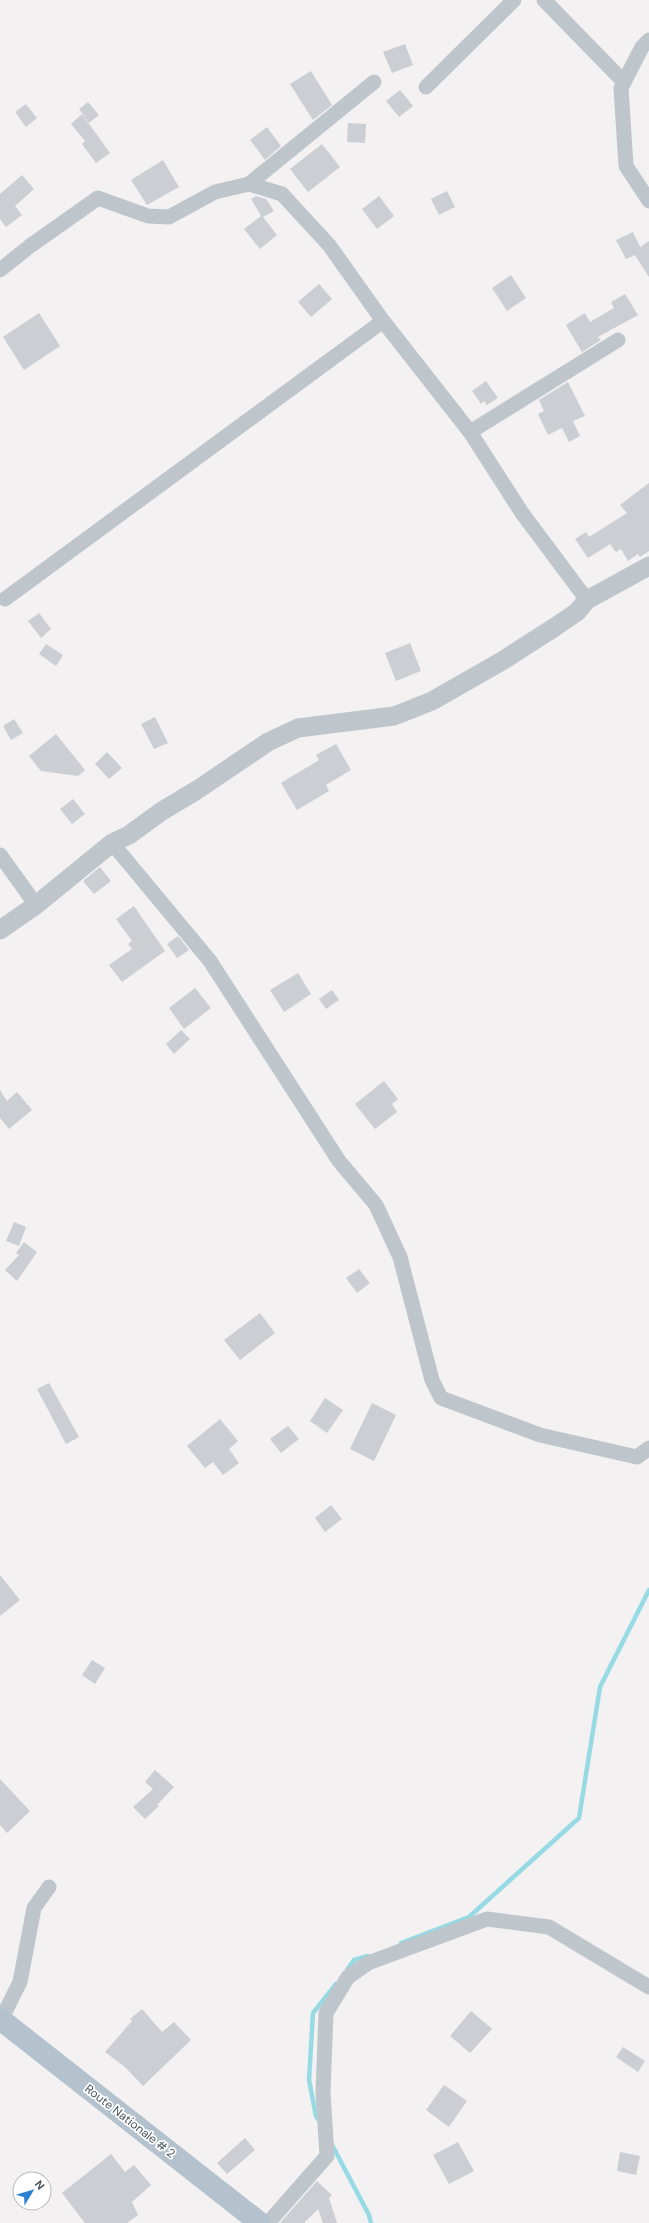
<svg xmlns="http://www.w3.org/2000/svg" width="649" height="2223" viewBox="0 0 649 2223" font-family="'DM Sans',sans-serif">
<rect width="100%" height="100%" fill="#f3f1f1"/>
<g fill="none" stroke-linecap="round" stroke-linejoin="round">
<g stroke="#96dae4" stroke-width="4.5">
<path d="M401,1943l68,-26 110,-99 21,-131 49,-97"/>
<path d="M347,1970l7,-10 14,-4"/>
<path d="M320,2122l-4,-6 -7,-36 4,-67 23,-29"/>
<path d="M331,2143l38,72 2,8"/>
</g>
</g>
<g fill="#cbcfd3">
<path d="M405,44l8,21 -21,8 -9,-21z"/>
<path d="M311,71l21,34 -19,15 -23,-36z"/>
<path d="M400,90l13,16 -14,11 -13,-16z"/>
<path d="M88,102l11,13 -10,8 -10,-14z"/>
<path d="M26,104l11,14 -11,9 -11,-15z"/>
<path d="M82,114l28,39 -14,10 -14,-19 3,-3 -14,-17z"/>
<path d="M348,123l18,1 -1,19 -18,-1z"/>
<path d="M267,127l14,19 -16,14 -15,-20z"/>
<path d="M322,144l18,23 -32,25 -18,-23z"/>
<path d="M163,160l16,27 -32,18 -16,-25z"/>
<path d="M22,175l12,14 -19,17 7,9 -16,12 -6,-8v-25z"/>
<path d="M447,191l8,16 -16,8 -8,-16z"/>
<path d="M256,196l10,3 8,12 -11,6 14,18 -17,14 -16,-20 17,-13 -10,-17z"/>
<path d="M379,196l15,20 -17,13 -15,-20z"/>
<path d="M633,232l7,15 9,-6v36l-14,-22 -9,4 -10,-19z"/>
<path d="M511,275l15,23 -19,13 -15,-23z"/>
<path d="M319,284l13,15 -21,18 -13,-15z"/>
<path d="M625,294l13,21 -40,22 3,3 -19,12 -16,-27 19,-12 5,9 24,-14 -3,-6z"/>
<path d="M39,313l21,33 -36,24 -21,-33z"/>
<path d="M486,381l12,17 -11,7 -3,-4 -3,3 -9,-13z"/>
<path d="M568,382l17,34 -12,5 7,15 -11,6 -7,-14 -14,7 -10,-21 6,-3 -5,-11z"/>
<path d="M649,483v68l-9,6 -2,-3 -10,7 -7,-12 -5,3 -6,-8 -22,14 -13,-19 11,-7 3,5 38,-24 -7,-8z"/>
<path d="M39,613l12,16 -10,9 -13,-17z"/>
<path d="M410,643l11,28 -25,10 -11,-28z"/>
<path d="M46,644l17,11 -7,11 -17,-12z"/>
<path d="M155,717l13,26 -14,6 -13,-25z"/>
<path d="M14,719l9,14 -12,7 -8,-14z"/>
<path d="M56,734l29,36 -7,6 -37,-5 -12,-15z"/>
<path d="M336,744l15,26 -25,15 3,6 -32,19 -16,-27 38,-23 -3,-5z"/>
<path d="M107,752l15,16 -13,11 -14,-15z"/>
<path d="M73,799l12,15 -13,10 -12,-15z"/>
<path d="M100,867l11,14 -17,13 -11,-13z"/>
<path d="M134,906l31,45 -43,31 -13,-17 23,-16 -4,-5 4,-3 -16,-22z"/>
<path d="M178,936l11,14 -12,8 -10,-14z"/>
<path d="M298,973l13,21 -27,18 -14,-22z"/>
<path d="M195,988l16,20 -27,21 -15,-21z"/>
<path d="M332,990l7,10 -13,9 -7,-10z"/>
<path d="M181,1030l9,9 -16,15 -8,-10z"/>
<path d="M384,1081l14,18 -6,5 5,8 -22,17 -20,-25z"/>
<path d="M0,1090l7,11 10,-9 15,18 -23,19 -9,-11z"/>
<path d="M14,1222l12,5 -7,19 -13,-5z"/>
<path d="M24,1242l13,10 -20,29 -12,-11 14,-15 -3,-2z"/>
<path d="M359,1269l11,14 -13,10 -11,-15z"/>
<path d="M260,1313l15,20 -35,27 -16,-20z"/>
<path d="M49,1383l30,54 -13,7 -29,-55z"/>
<path d="M325,1398l18,12 -16,23 -17,-12z"/>
<path d="M372,1403l24,12 -22,46 -24,-12z"/>
<path d="M220,1419l18,22 -9,8 10,14 -16,12 -10,-13 -8,6 -18,-22z"/>
<path d="M288,1426l11,13 -18,14 -11,-14z"/>
<path d="M331,1505l11,14 -17,13 -10,-14z"/>
<path d="M0,1575l20,25 -20,16z"/>
<path d="M92,1660l13,8 -10,16 -13,-9z"/>
<path d="M155,1770l19,17 -17,18 2,1 -14,13 -12,-12 20,-18 -8,-7z"/>
<path d="M0,1779l30,32 -23,22 -7,-8z"/>
<path d="M142,2009l20,23 12,-10 17,18 -48,46 -18,-19 -20,-15 27,-31 -2,-2z"/>
<path d="M471,2011l21,18 -22,24 -20,-17z"/>
<path d="M623,2047l22,14 -7,11 -22,-15z"/>
<path d="M444,2085l23,16 -18,26 -23,-17z"/>
<path d="M245,2138l10,12 -28,24 -10,-11z"/>
<path d="M458,2142l16,29 -25,13 -16,-29z"/>
<path d="M620,2152l20,4 -4,19 -19,-4z"/>
<path d="M111,2154l14,18 9,-7 17,20 -19,17 6,13 -11,8h-42l-23,-30z"/>
<path d="M317,2181l15,14 -3,3 8,25h-14l-5,-14 -14,14h-24z"/>
</g>
<g fill="none" stroke-linecap="round" stroke-linejoin="round">
<g stroke="#bec6cc" stroke-width="15">
<path d="M544,0l80,82"/>
<path d="M649,40l-7,7 -21,41 5,78 23,35"/>
<path d="M426,87l88,-87"/>
<path d="M249,184l125,-102"/>
<path d="M0,270l30,-24 68,-48 50,18 21,1 46,-25 34,-8 33,10 47,51 54,76 87,111 52,81 65,87"/>
<path d="M470,432l148,-92"/>
<path d="M5,599l378,-278"/>
<path d="M112,843l98,118 129,200 37,44 24,52 32,123 9,18 99,37 97,22 12,-9"/>
<path d="M0,855l36,50"/>
<path d="M1,2020l19,-38 14,-74 15,-21"/>
<path d="M268,2223l59,-67 -4,-64 3,-79 22,-36 20,-14 119,-44 62,8 100,60"/>
</g>
<path stroke="#bec6cc" stroke-width="19" d="M0,930l36,-25 76,-62 17,-8 33,-24 35,-21 71,-48 30,-14 96,-12 38,-15 70,-40 53,-34 22,-15 10,-12 62,-34"/>
<path stroke="#b4c2cd" stroke-width="22" d="M0,2019l260,204"/>
</g>
<g text-anchor="middle" dominant-baseline="central" stroke-width="3.5" stroke-linejoin="round" paint-order="stroke">
<g font-size="12" fill="#4b565d" stroke="#fff">
<text transform="translate(130 2121) rotate(38)">Route Nationale # 2</text>
</g>
</g>
<g transform="translate(32 2191) rotate(52)"><circle r="19" fill="#ffffff" stroke="#b7bbbe"/>
<path d="M0-3L7 15L0 10L-7 15Z" fill="#2b82d3"/>
<text y="-6" font-size="11" font-weight="bold" text-anchor="middle" fill="#4b565d">N</text>
</g>
</svg>
